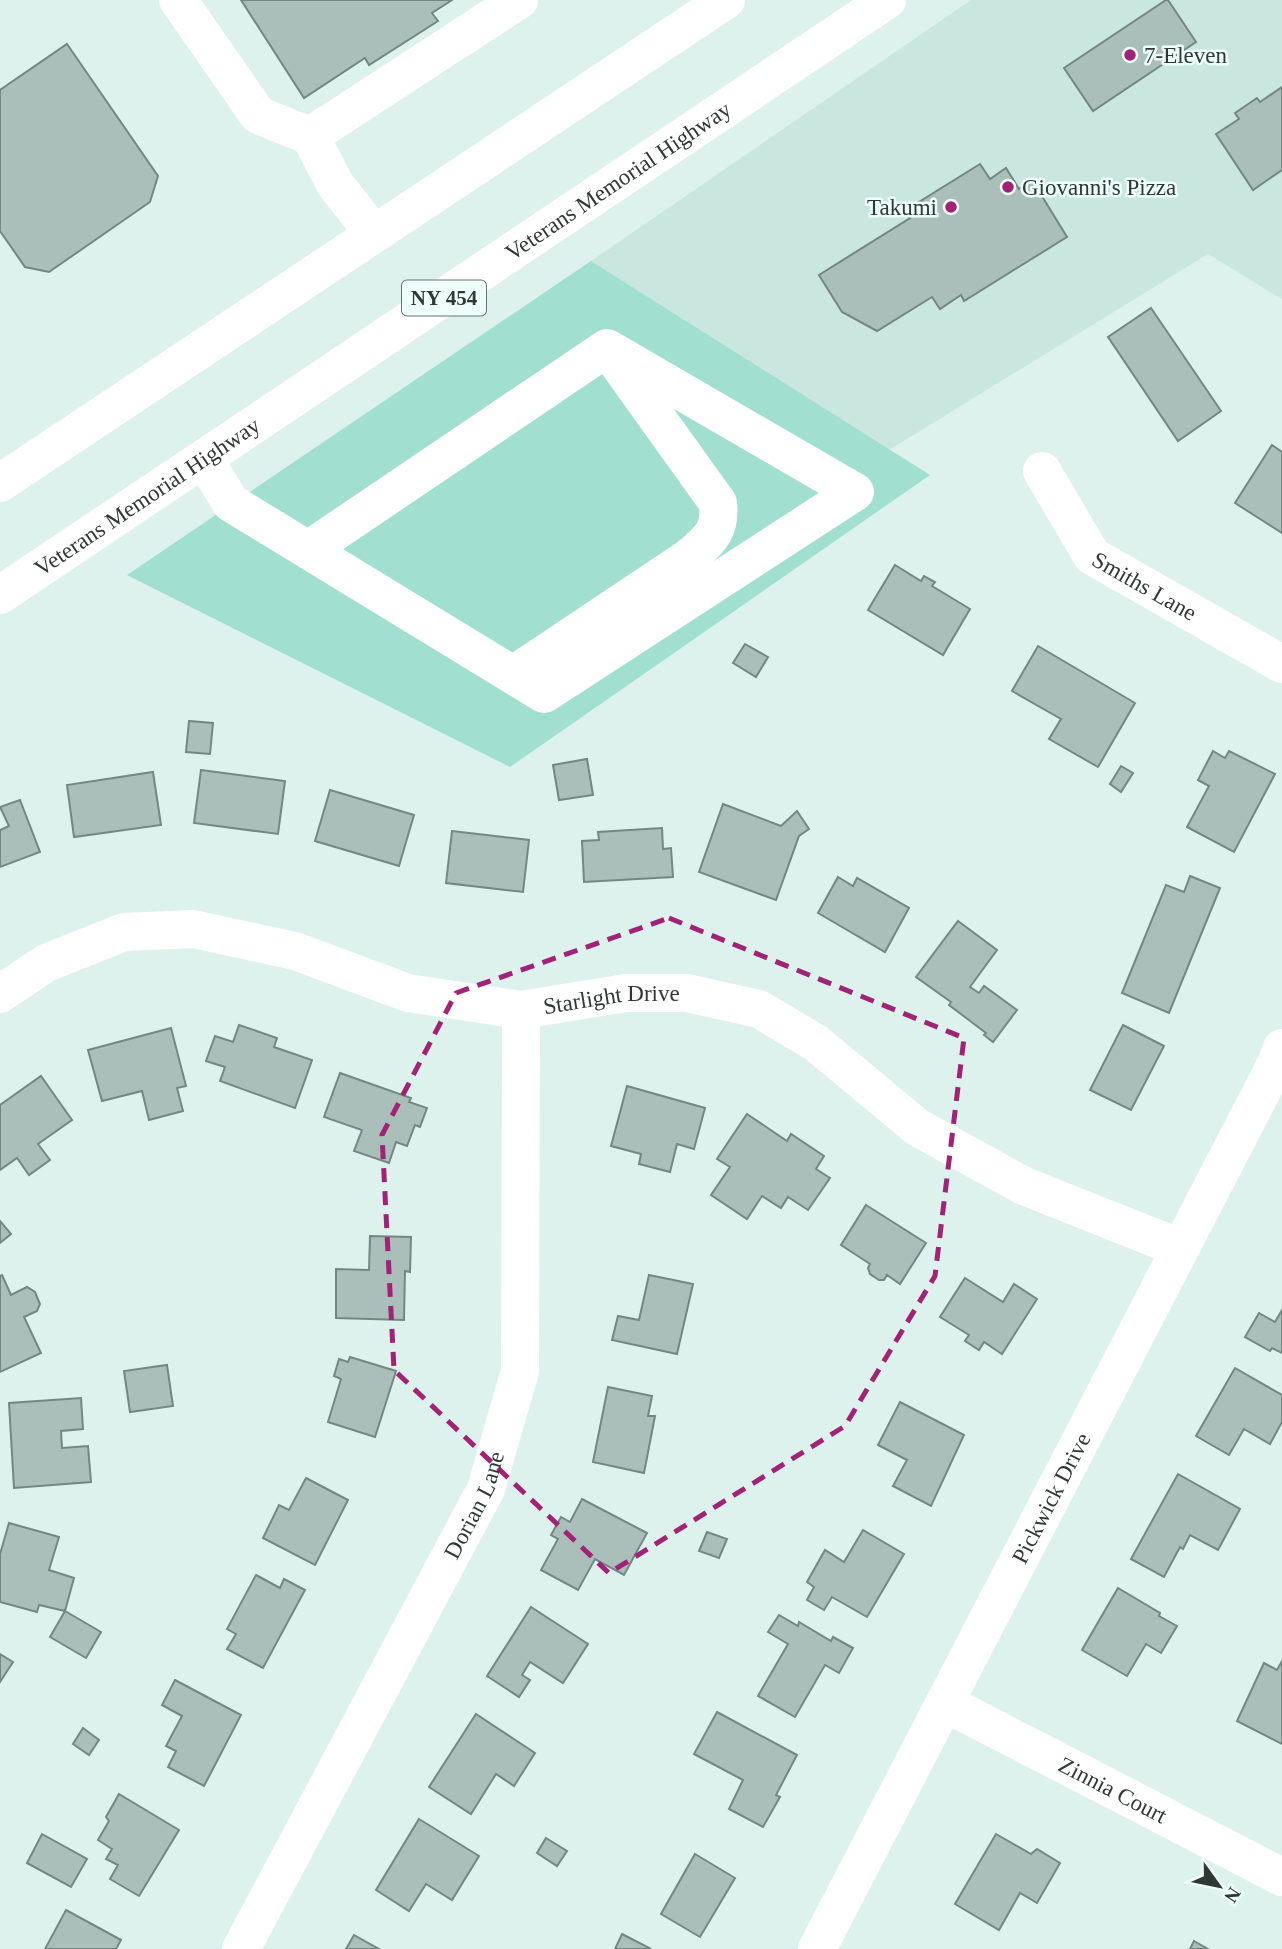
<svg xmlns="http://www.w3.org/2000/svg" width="1282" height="1949" viewBox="0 0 1282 1949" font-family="Georgia,serif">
<rect width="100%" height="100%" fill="#ddf2ec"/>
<path fill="#c9e6df" d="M971,0h311v299l-74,-45 -319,196 -298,-189z"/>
<path fill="#a1dfd0" d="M591,261l339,214 -420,292 -383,-192z"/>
<g fill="#abbfba" stroke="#748782" stroke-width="2">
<path d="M241,0h211l-20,13 6,8 -69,44 -4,-7 -61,40z"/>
<path d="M1166,0h2l28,42 -103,69 -29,-43z"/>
<path d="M67,44l91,132 -8,26 -101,70 -24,-5 -25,-36v-141z"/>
<path d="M1282,87v83l-29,20 -37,-56 23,-15 -4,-6 22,-15 3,4z"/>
<path d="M980,164l10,15 16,-11 13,21 13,-9 35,57 -103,64 -3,-6 -21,14 -8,-12 -55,34 -35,-19 -23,-37 91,-57 -7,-6z"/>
<path d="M1151,308l70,103 -43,30 -70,-104z"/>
<path d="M1272,445l10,7v81l-47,-30z"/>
<path d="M895,565l26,16 3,-5 11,6 -3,4 38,23 -27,46 -75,-45z"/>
<path d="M745,644l23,13 -12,20 -23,-14z"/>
<path d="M1038,646l97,57 -37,64 -49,-28 12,-20 -49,-28z"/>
<path d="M189,721l24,2 -3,31 -24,-2z"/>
<path d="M1213,751l12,7 4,-7 46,23 -41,78 -47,-25 22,-41 -11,-6z"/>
<path d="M587,759l6,36 -34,5 -6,-35z"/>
<path d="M1121,766l12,7 -12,19 -11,-8z"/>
<path d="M201,770l84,11 -7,53 -84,-11z"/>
<path d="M153,772l8,53 -87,12 -7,-52z"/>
<path d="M330,790l84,25 -15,51 -84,-25z"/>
<path d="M20,800l20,52 -40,15v-37l9,-4 -9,-19z"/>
<path d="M723,804l58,22 16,-15 12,18 -10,7 -23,64 -77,-28z"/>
<path d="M662,828l1,21 8,-1 2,29 -89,5 -2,-41 17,-1 -1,-8z"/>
<path d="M452,831l77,9 -6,52 -77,-9z"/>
<path d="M1190,876l30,12 -51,125 -47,-20 44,-108 18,7z"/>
<path d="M838,877l15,9 4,-8 52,30 -24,44 -67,-39z"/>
<path d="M958,921l39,29 -27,37 9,6 5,-7 33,24 -24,32 -9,-7 2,-2 -37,-28 2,-3 -35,-25z"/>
<path d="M239,1025l38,13 -3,9 38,13 -17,48 -75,-27 5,-14 -19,-6 9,-25 18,6z"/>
<path d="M1123,1025l41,21 -33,64 -41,-20z"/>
<path d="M171,1028l15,58 -9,2 6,23 -34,9 -7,-29 -40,10 -14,-51z"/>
<path d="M340,1073l71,25 -2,4 18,6 -7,19 -5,-2 -8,21 -11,-4 -7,21 -35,-12 8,-21 -38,-13z"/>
<path d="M41,1076l31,44 -34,24 12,16 -21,15 -12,-17 -17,12v-65z"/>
<path d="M627,1086l78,22 -11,41 -17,-5 -7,28 -31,-8 2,-10 -30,-8z"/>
<path d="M747,1114l40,27 4,-7 33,22 -8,13 14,9 -22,32 -20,-13 -7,11 -19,-12 -15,23 -36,-24 19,-28 -13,-8z"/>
<path d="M866,1205l60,38 -26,41 -13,-9 -3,5h-5l-9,-6 -2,-6 2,-4 -29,-19z"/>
<path d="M0,1221l11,13 -11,9z"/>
<path d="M370,1236l41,1 -1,35 -5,-1 -1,49 -68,-2v-49l33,1z"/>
<path d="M2,1275l9,20 16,-8 8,5 5,12 -3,7 -13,6 17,36 -41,19v-96z"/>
<path d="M649,1275l44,9 -16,70 -65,-14 6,-24 21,4z"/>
<path d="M965,1278l38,24 11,-18 23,15 -35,55 -18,-12 -5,8 -14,-9 4,-6 -29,-18z"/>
<path d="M1282,1310v43l-10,-5 -2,3 -25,-14 14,-24 16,9z"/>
<path d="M350,1357l46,14 -21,66 -47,-15 13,-43 -7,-3 5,-17 9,3z"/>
<path d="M167,1365l6,41 -43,6 -6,-41z"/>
<path d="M1235,1368l47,27v27l-12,22 -26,-15 -15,26 -33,-19z"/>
<path d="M608,1387l44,9 -4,20h7l-11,57 -51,-11z"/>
<path d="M81,1398l2,31 -22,2 1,17 26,-2 3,36 -77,6 -5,-85z"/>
<path d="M900,1402l64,33 -33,71 -38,-20 14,-26 -29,-15z"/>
<path d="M1178,1474l62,35 -22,41 -28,-15 -7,14 -3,-2 -16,30 -33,-18z"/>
<path d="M306,1478l42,22 -33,65 -52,-27 16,-33 10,5z"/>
<path d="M582,1499l65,34 -23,42 -29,-16 -17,31 -37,-20 17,-31 -7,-4 10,-18 9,5z"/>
<path d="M9,1523l50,14 -10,33 25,8 -9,33 -26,-6 -2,7 -37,-10v-48z"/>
<path d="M863,1530l41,24 -37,63 -35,-20 -8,13 -17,-10 7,-13 -7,-5 18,-32 19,12z"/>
<path d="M707,1532l20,7 -8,19 -20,-7z"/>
<path d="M256,1575l24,13 4,-9 21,11 -42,78 -36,-19 9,-15 -9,-5z"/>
<path d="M1118,1588l42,25 -1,3 18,10 -16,27 -15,-9 -19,32 -45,-26z"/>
<path d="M531,1607l57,37 -25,39 -33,-21 -8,13 8,5 -11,17 -32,-21z"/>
<path d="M65,1611l36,21 -15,26 -36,-21z"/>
<path d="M779,1615l19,11 1,-4 32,19 2,-4 20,11 -14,25 -14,-8 -30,52 -37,-21 30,-52 -20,-12z"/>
<path d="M0,1654l13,8 -13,20z"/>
<path d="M1282,1661v83l-45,-23 27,-58 13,7z"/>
<path d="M175,1680l66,35 -37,71 -36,-19 8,-16 -10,-5 16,-30 -20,-11z"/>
<path d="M717,1712l80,43 -21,40 4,2 -17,30 -34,-18 14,-29 -49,-26z"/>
<path d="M476,1714l59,39 -21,33 -18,-12 -25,40 -42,-27z"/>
<path d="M83,1728l16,12 -10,15 -16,-11z"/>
<path d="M119,1794l60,36 -40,66 -29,-17 8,-14 -12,-6 6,-10 -14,-9 11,-19 -3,-4z"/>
<path d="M419,1819l60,37 -27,44 -26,-16 -17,27 -33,-21z"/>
<path d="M42,1834l45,25 -16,28 -44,-24z"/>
<path d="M996,1834l35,20 6,-5 23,14 -23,40 -17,-10 -21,37 -44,-26z"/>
<path d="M546,1838l21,13 -10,15 -20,-13z"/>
<path d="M695,1854l40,24 -35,59 -39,-23z"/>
<path d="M66,1910l55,30 -5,9h-71z"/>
<path d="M622,1934l29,15h-36z"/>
<path d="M354,1935l25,14h-33z"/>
<path d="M1194,1941l14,8h-18z"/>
</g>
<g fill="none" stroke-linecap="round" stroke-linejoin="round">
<g stroke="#fff" stroke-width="38">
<path d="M178,0l80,115 52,21 25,48 39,50"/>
<path d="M310,136l209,-136"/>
<path d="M204,459l27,44 77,47 299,-202 248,144 -311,202 -236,-144"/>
<path id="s1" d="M1042,471l50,85 190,108"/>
<path d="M513,675l178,-119c19,-17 30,-25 27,-53l-104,-145"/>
<path id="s2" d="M0,994l46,-31 78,-31 69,-3 102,22 113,42 113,17 105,-17h61l72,16 57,34 101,84 107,59 156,62"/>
<path id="s3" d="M945,1703l337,174"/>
<path id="s4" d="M241,1949l245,-460 34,-118 1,-361"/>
<path id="s5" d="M817,1949l459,-885 6,-16"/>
</g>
<g stroke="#fff" stroke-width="38">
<path d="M0,483l726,-483"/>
<path id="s6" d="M0,595l887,-595"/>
</g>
</g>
<path fill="none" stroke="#a22375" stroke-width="5" stroke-dasharray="14 9" stroke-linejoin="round" d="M669,918l295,120 -29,238 -90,150 -236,147 -215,-203 -12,-235 74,-142z"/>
<g fill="#a22375" stroke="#eefefa" stroke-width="2.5">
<circle cx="1130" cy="55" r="7"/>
<circle cx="1008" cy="187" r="7"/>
<circle cx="951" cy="207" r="7"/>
</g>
<g text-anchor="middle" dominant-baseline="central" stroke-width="5" stroke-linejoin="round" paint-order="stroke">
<rect fill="#eefefa" stroke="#697371" stroke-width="2" x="402" y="280.5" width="84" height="35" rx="5"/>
<g font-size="21" font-weight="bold" fill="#303836">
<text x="444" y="298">NY 454</text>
</g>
<g font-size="23" fill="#303836" stroke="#eefefa" text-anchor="start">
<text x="1144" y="55">7-Eleven</text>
<text x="1022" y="187">Giovanni's Pizza</text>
<text x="937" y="207" text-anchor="end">Takumi</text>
</g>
<g font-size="23" fill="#303836" stroke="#eefefa">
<text stroke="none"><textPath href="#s6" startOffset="744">Veterans Memorial Highway</textPath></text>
<text stroke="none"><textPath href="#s6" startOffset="177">Veterans Memorial Highway</textPath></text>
<text stroke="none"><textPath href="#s1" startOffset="159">Smiths Lane</textPath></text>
<text stroke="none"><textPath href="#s2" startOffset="639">Starlight Drive</textPath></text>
<text stroke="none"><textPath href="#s5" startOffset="508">Pickwick Drive</textPath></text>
<text stroke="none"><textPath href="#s4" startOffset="502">Dorian Lane</textPath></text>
<text stroke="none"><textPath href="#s3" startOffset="189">Zinnia Court</textPath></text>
</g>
</g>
<g transform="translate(1219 1886) rotate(123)" stroke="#eefefa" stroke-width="5" paint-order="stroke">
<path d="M0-5L12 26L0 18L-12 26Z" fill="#303836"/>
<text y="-10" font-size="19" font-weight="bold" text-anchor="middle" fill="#303836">N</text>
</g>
</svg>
